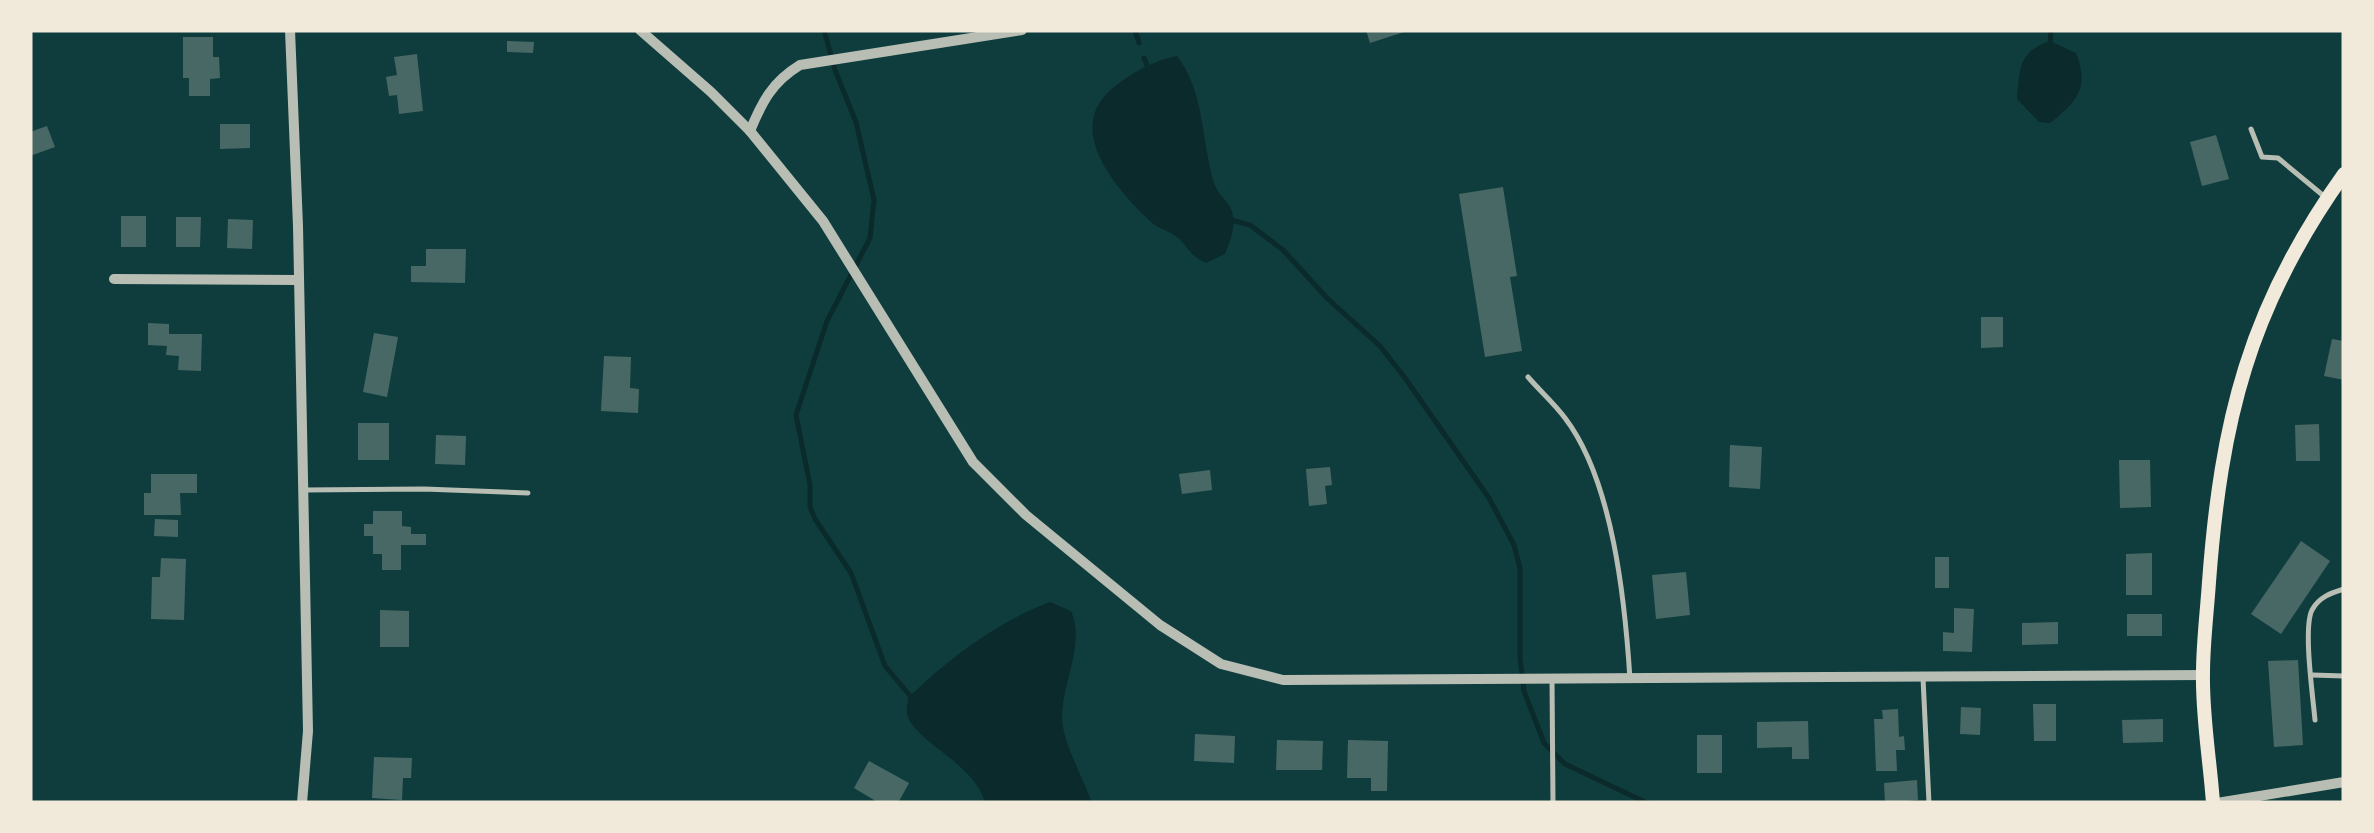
<svg xmlns="http://www.w3.org/2000/svg" width="2374" height="833" viewBox="0 0 2374 833" font-family="Montserrat,sans-serif">
<rect width="100%" height="100%" fill="#0f3d3e"/>
<g fill="#0a2a2b">
<path d="M2050,41l26,12c14,34 1,49 -26,70l-11,-1 -22,-23c3,-31 1,-47 33,-58z"/>
<path d="M1177,56c28,36 24,84 37,127 4,13 18,20 19,33 2,14 -3,26 -8,38l-19,9c-18,-9 -16,-14 -28,-25 -8,-7 -19,-9 -27,-16 -35,-33 -89,-94 -37,-135 18,-14 40,-27 63,-31z"/>
<path d="M1050,602l21,9c14,32 -7,68 -9,102 -2,25 21,64 30,90h-107c-9,-39 -72,-62 -78,-89 -1,-5 1,-11 1,-16 40,-39 89,-76 142,-96z"/>
</g>
<g fill="none" stroke-linecap="round" stroke-linejoin="round">
<g stroke="#0a2a2b" stroke-width="5">
<path d="M824,30l11,40 21,52 18,78 -4,38 -43,83 -31,94 14,70v22l5,12 36,54 34,93 27,32"/>
<path d="M1135,30l4,13"/>
<path d="M2050,44l1,-14"/>
<path d="M1144,58l5,12"/>
<path d="M1231,220l19,5 33,25 45,49 52,47 25,32 84,120 25,47 6,23v90l4,33 20,52 21,21 82,39"/>
</g>
</g>
<g fill="#486865">
<path d="M1366,30h41v1l-37,12z"/>
<path d="M183,37h30v20h6l1,21 -10,1v17h-21v-18h-6z"/>
<path d="M507,41l27,1 -1,11 -26,-1z"/>
<path d="M417,54l6,57 -24,3 -2,-19 -8,1 -3,-19 11,-2 -3,-18z"/>
<path d="M220,124h30v24l-30,1z"/>
<path d="M47,126l8,21 -25,9v-24z"/>
<path d="M2216,135l13,44 -27,7 -12,-44z"/>
<path d="M1503,187l14,89 -7,1 12,74 -37,6 -26,-163z"/>
<rect x="121" y="216" width="25" height="31"/>
<path d="M176,217h25l-1,30h-24z"/>
<path d="M228,219l25,1 -1,29 -25,-1z"/>
<path d="M426,249h40l-1,34 -54,-1v-16h15z"/>
<path d="M1981,317h22v30l-22,1z"/>
<path d="M148,323l21,1v10h33l-1,37 -23,-1 1,-14 -13,-1 1,-9 -19,-1z"/>
<path d="M374,333l24,4 -11,60 -24,-5z"/>
<path d="M2332,339l12,2v39l-20,-4z"/>
<path d="M604,356l27,1 -1,31 9,1 -1,24 -37,-2z"/>
<rect x="358" y="423" width="31" height="37"/>
<path d="M2319,424l1,37h-24l-1,-36z"/>
<path d="M436,435l30,1 -1,29 -30,-1z"/>
<path d="M1730,445l32,2 -2,42 -31,-2z"/>
<path d="M2119,460h31l1,47 -31,1z"/>
<path d="M1330,467l2,18 -7,1 2,18 -18,2 -3,-37z"/>
<path d="M1210,470l2,20 -30,4 -3,-20z"/>
<path d="M151,474h46v19h-17l1,22h-37v-22h7z"/>
<path d="M373,511h29v15l9,1v7h15v11h-25v25h-19v-16h-9v-18h-9v-12h9z"/>
<path d="M155,519l23,1v17l-24,-1z"/>
<path d="M2301,541l29,20 -49,73 -30,-20z"/>
<path d="M2152,553v42h-26v-41z"/>
<rect x="1935" y="557" width="14" height="31"/>
<path d="M161,558l25,1 -2,61 -33,-1 1,-42h8z"/>
<path d="M1686,572l4,43 -34,4 -4,-44z"/>
<path d="M1954,608l20,1 -2,43 -29,-1v-19l11,1z"/>
<path d="M380,610l29,1v36h-29z"/>
<rect x="2127" y="614" width="35" height="22"/>
<path d="M2058,622v22l-36,1v-22z"/>
<path d="M2298,660l5,85 -29,2 -6,-86z"/>
<path d="M2033,704h23v37h-22z"/>
<path d="M1961,707l20,1 -1,27 -20,-1z"/>
<path d="M1898,709l1,28 5,-1 1,14h-9l1,21h-21l-2,-52h9l-1,-9z"/>
<path d="M2163,719v23l-40,1 -1,-23z"/>
<path d="M1808,721l1,38h-17v-12l-35,1v-26z"/>
<path d="M1195,734l40,2 -1,27 -40,-2z"/>
<rect x="1697" y="735" width="25" height="38"/>
<path d="M1277,740l46,1 -1,29h-46z"/>
<path d="M1348,740l40,1 -1,50h-16v-13h-24z"/>
<path d="M374,757l38,1 -1,20h-8l-1,22 -30,-2z"/>
<path d="M869,761l40,22 -11,20h-19l-25,-15z"/>
<path d="M1917,780l1,20 -33,3 -1,-20z"/>
</g>
<g fill="none" stroke-linecap="round" stroke-linejoin="round">
<g stroke="#b8beb3" stroke-width="5">
<path d="M2251,129l11,28 16,1 47,39"/>
<path d="M1528,377c12,14 26,26 37,41 48,63 60,183 65,261"/>
<path d="M304,490l120,-1 104,4"/>
<path d="M2312,675l32,1"/>
<path d="M1923,678l6,125"/>
<path d="M1552,679l1,124"/>
<path d="M2315,720c-2,-23 -12,-92 -3,-110 7,-13 19,-17 32,-21"/>
</g>
<g stroke="#b8beb3" stroke-width="10">
<path d="M290,30l8,196 10,505 -6,72"/>
<path d="M640,30l71,62 39,39 73,90 150,241 53,53 134,110 61,39 62,16 920,-5"/>
<path d="M750,131c12,-29 22,-49 50,-66l222,-35"/>
<path d="M114,279l184,1"/>
<path d="M2217,803l127,-21"/>
</g>
<path stroke="#f1e9da" stroke-width="14" d="M2213,803c-3,-43 -11,-87 -10,-130 0,-30 4,-61 6,-91 12,-161 40,-275 135,-408"/>
</g>
<rect width="2374" height="833" fill="none" stroke="#f1e9da" stroke-width="65"/>
</svg>
